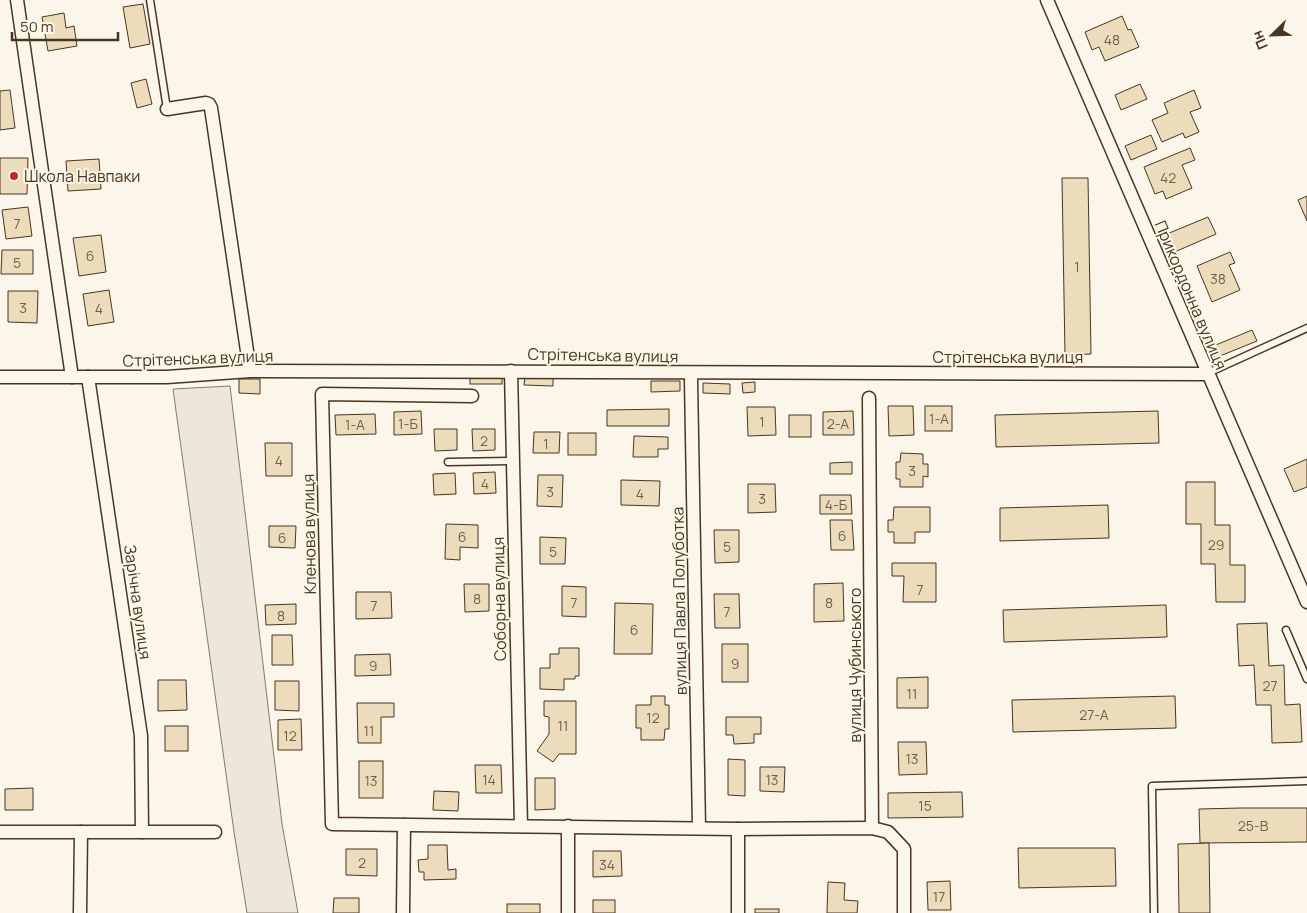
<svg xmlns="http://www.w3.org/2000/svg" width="1307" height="913" viewBox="0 0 1307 913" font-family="Manrope,sans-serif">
<rect width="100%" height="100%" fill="#fbf6e9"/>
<path fill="#ede6d9" stroke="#887966" d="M230,386l52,438 16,89h-51l-13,-81 -61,-443z"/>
<g fill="#ecdcbc" stroke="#4a3520">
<path d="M143,4l7,40 -20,4 -7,-41z"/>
<path d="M64,13l2,15 8,-2 3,20 -29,5 -6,-34z"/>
<path d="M1122,16l6,14 3,-1 8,18 -34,14 -6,-14 -7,3 -7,-18z"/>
<path d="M146,79l6,25 -15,4 -6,-25z"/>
<path d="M1140,84l7,15 -26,11 -6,-15z"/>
<path d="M10,90l5,38 -15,2v-39z"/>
<path d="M1194,90l7,18 -11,4 9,20 -14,6 -2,-5 -21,9 -10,-22 16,-7 -4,-10z"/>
<path d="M1151,135l6,14 -26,11 -6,-14z"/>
<path d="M1190,148l5,12 -13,5 10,23 -26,11 -3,-8 -8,3 -11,-27z"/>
<path d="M0,158h28l-1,36h-27z"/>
<path d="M99,159l2,30 -33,2 -2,-30z"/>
<path d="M1062,178h26l3,176 -26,1z"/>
<path d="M1307,196v25l-9,-21z"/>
<path d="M28,207l4,29 -26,3 -4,-29z"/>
<path d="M1208,217l8,17 -46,20 -8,-18z"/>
<path d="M101,235l5,37 -27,4 -6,-38z"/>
<path d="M2,250h31v24h-32z"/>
<path d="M1230,252l5,11 -6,2 11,25 -28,12 -15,-36z"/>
<path d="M109,290l5,32 -26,4 -5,-32z"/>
<path d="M8,291h30l-1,32 -29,-1z"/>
<path d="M1252,330l5,11 -42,17 -4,-11z"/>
<rect x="470" y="374" width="32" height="10"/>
<path d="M525,375l28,1v10l-29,-1z"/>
<path d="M239,379h21v15l-21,-1z"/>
<path d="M651,381h29v10l-29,1z"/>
<path d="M755,382v10l-12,1 -1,-10z"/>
<path d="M703,383l27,1v10l-27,-1z"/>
<path d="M888,406h25l1,29 -25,1z"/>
<rect x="925" y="406" width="27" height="25"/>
<path d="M747,407h28l1,28 -28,1z"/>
<path d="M669,409v17h-62v-16z"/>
<path d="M421,411l1,23 -28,1v-23z"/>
<path d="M853,411l1,24h-31v-23z"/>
<path d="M1158,411l1,32 -163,4 -1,-32z"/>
<path d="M375,414l1,20 -40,1 -1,-20z"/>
<rect x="789" y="415" width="22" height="22"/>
<path d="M434,429h23v21l-22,1z"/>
<path d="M472,429h23v21l-22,1z"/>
<path d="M534,432h26l-1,21h-26z"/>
<rect x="568" y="433" width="28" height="22"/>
<path d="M634,436l34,1v12h-10v8h-25z"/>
<path d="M265,443h27v33h-26z"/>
<path d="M901,453l22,1v10h5v13l-5,-1v11h-23v-8h-4v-17h4z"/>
<path d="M1307,459v28l-13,5 -10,-23z"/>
<path d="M852,462v12h-22v-11z"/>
<path d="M495,472l1,21 -22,1 -1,-21z"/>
<path d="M455,473l1,21 -22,1 -1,-21z"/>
<path d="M538,475h25l-1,32 -25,-1z"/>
<path d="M621,480l39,1 -1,25 -38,-1z"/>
<path d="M1186,482h29v43h15v40h15v37h-29l-1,-38h-14v-40h-15z"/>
<path d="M748,484h27l1,28 -28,1z"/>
<path d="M820,495h31l1,19h-32z"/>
<path d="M1108,505l1,33 -109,3v-33z"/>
<path d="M894,507h36v25h-15v11h-21v-11h-6v-12h5z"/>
<path d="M830,520h22l2,30h-23z"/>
<path d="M446,524l32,1v23l-18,-1v13l-15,-1z"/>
<path d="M269,526h27l-1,22 -26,-1z"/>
<path d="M714,530h25v32l-24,1z"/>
<path d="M540,537l26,1 -1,26h-25z"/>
<path d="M892,563h44v39h-33l1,-26h-12z"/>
<path d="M843,583l1,38 -30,1v-38z"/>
<path d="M464,584h25v27l-24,1z"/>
<path d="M562,586l24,1v30l-24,-1z"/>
<path d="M356,592h35l1,26 -36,1z"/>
<path d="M714,594h25l1,34h-25z"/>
<path d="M615,603l38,1 -1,50h-38z"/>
<path d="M296,604v20l-30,1 -1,-20z"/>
<path d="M1166,605l1,32 -163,5 -1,-32z"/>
<path d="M1267,623l2,43 15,-1 1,40 15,-1 2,38 -30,1 -1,-38h-15l-2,-40 -15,1 -2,-42z"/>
<path d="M272,635h20l1,30h-21z"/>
<rect x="722" y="644" width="26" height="38"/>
<path d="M559,648h20v28h-4v3h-11v11l-24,-1v-21h10v-14h9z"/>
<path d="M390,654l1,21 -36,1v-21z"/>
<path d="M928,677v31h-31v-30z"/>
<path d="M158,680h28l1,30 -29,1z"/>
<path d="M275,681h24v30l-24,-1z"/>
<path d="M651,696h14v9h4v24h-4l-1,11h-23v-12h-5v-23h15z"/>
<path d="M1175,696l1,32 -163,4 -1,-32z"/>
<path d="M544,701h32v53h-17l-6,8 -16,-11 12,-17v-17l-5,-1z"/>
<path d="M357,703h37v14h-13v26h-23z"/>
<path d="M726,717h35v17h-7v9l-20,1 -1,-9h-7z"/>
<path d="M301,719l1,31h-24v-30z"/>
<rect x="165" y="726" width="23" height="25"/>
<path d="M898,742h28l1,32 -28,1z"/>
<path d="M728,759l17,1v36l-17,-1z"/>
<rect x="359" y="761" width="24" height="37"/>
<path d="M475,765h26l1,28h-26z"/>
<path d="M760,767h25l-1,25 -24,-1z"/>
<path d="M535,778h20v31l-20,1z"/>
<path d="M33,788v22h-28v-21z"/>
<path d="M434,791l25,1 -1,19 -25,-1z"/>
<path d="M962,792l1,25 -75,1v-25z"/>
<path d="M1241,808h66v34l-107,1 -1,-34z"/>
<path d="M1209,843l1,70h-31l-1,-69z"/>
<path d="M428,845h19l1,25 8,-1v10l-32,1v-8h-5l-1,-12 10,-1z"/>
<path d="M1018,848h97l1,38 -97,2z"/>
<path d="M346,849h31v27l-31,-1z"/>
<path d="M593,851h28l1,25 -29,1z"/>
<path d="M950,881l1,29h-23l-1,-28z"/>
<path d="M828,882l17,1 -1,17 14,1 -1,12h-30z"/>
<path d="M334,898h25v15h-26z"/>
<rect x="593" y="900" width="22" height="13"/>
<rect x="507" y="904" width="33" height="9"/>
<rect x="755" y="909" width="24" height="4"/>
</g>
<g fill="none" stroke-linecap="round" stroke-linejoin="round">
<defs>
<g id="service">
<path d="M150,0l17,109"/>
<path d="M1208,373l99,-45"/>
<path d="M448,462l64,-1"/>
<path d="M1286,630l21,49"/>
<path d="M1154,913l-2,-127 155,-5"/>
</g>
<g id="minor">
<path d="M17,0l55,377"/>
<path d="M1047,0l260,602"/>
<path d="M167,109l39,-6 3,1 2,4 39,263"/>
<path d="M511,371l10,455"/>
<path d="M692,373l-1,7 8,448"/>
<path d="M0,377h167l83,-6 957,3"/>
<path d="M88,377l53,359 1,96"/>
<path d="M472,396l-150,-2 10,430 406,5 134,-1 16,4 16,17v64"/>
<path d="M869,398l3,430"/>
<path d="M0,832h215"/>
<path d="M80,913l1,-81"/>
<path d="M403,913l1,-88"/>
<path d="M568,913v-87"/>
<path d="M738,913v-84"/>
</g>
</defs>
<use href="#service" stroke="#4a3520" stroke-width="9"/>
<use href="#minor" stroke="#4a3520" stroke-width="15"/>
<use href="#service" stroke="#fbf6e9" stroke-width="6"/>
<use href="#minor" stroke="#fbf6e9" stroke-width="12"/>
</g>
<circle fill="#c62828" stroke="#fbf6e9" stroke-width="2" cx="14" cy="176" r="5"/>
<g text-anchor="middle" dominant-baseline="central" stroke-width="4" stroke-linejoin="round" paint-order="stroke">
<g font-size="14" fill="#725f47">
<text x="1112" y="39">48</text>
<text x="1168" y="177">42</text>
<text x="17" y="223">7</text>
<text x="90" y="255">6</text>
<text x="17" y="262">5</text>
<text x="1077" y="266">1</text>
<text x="1218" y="278">38</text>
<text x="23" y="307">3</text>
<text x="99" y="308">4</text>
<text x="939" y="418">1-А</text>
<text x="762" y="421">1</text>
<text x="408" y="423">1-Б</text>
<text x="838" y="423">2-А</text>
<text x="355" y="424">1-А</text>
<text x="484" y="440">2</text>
<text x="546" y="443">1</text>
<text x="279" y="460">4</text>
<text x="912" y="470">3</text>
<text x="485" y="483">4</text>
<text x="550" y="491">3</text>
<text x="640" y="493">4</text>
<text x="762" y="498">3</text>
<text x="836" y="504">4-Б</text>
<text x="842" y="535">6</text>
<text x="462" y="536">6</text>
<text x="282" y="537">6</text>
<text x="1216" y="544">29</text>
<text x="727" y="546">5</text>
<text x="553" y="551">5</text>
<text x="920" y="589">7</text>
<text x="477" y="598">8</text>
<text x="574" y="602">7</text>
<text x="829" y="602">8</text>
<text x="374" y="605">7</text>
<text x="727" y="611">7</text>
<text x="281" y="615">8</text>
<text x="634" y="629">6</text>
<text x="735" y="663">9</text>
<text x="373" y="665">9</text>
<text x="1270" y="685">27</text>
<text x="912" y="693">11</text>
<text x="1094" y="714">27-А</text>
<text x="653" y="717">12</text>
<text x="563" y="725">11</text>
<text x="369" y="730">11</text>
<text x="290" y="735">12</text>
<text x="912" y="758">13</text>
<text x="489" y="779">14</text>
<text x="772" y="779">13</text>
<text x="371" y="780">13</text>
<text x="925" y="805">15</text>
<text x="1253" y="825">25-В</text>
<text x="362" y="862">2</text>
<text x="607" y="864">34</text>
<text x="939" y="896">17</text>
</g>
<g font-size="16" fill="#4a3520" stroke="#fbf6e9" text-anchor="start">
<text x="24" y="176">Школа Навпаки</text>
</g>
<g font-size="16" fill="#4a3520" stroke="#fbf6e9">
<text transform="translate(1191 295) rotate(67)">Прикордонна вулиця</text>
<text transform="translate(603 355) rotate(1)">Стрітенська вулиця</text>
<text x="1008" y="357">Стрітенська вулиця</text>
<text transform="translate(198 358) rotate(-2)">Стрітенська вулиця</text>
<text transform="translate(309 534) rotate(-91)">Кленова вулиця</text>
<text transform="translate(499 599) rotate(-91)">Соборна вулиця</text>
<text transform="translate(679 601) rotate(-91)">вулиця Павла Полуботка</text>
<text transform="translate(138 602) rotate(82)">Зарічна вулиця</text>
<text transform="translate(855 665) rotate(-90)">вулиця Чубинського</text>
</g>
</g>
<g transform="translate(1272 35) rotate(247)" stroke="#fbf6e9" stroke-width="4" paint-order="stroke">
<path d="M0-4L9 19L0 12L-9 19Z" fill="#4a3520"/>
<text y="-8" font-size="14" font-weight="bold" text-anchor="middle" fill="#4a3520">Пн</text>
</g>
<path d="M12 32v8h106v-8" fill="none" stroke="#4a3520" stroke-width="2.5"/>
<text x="20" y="32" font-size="15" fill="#4a3520" stroke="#fbf6e9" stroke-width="4" paint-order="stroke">50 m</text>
</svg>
